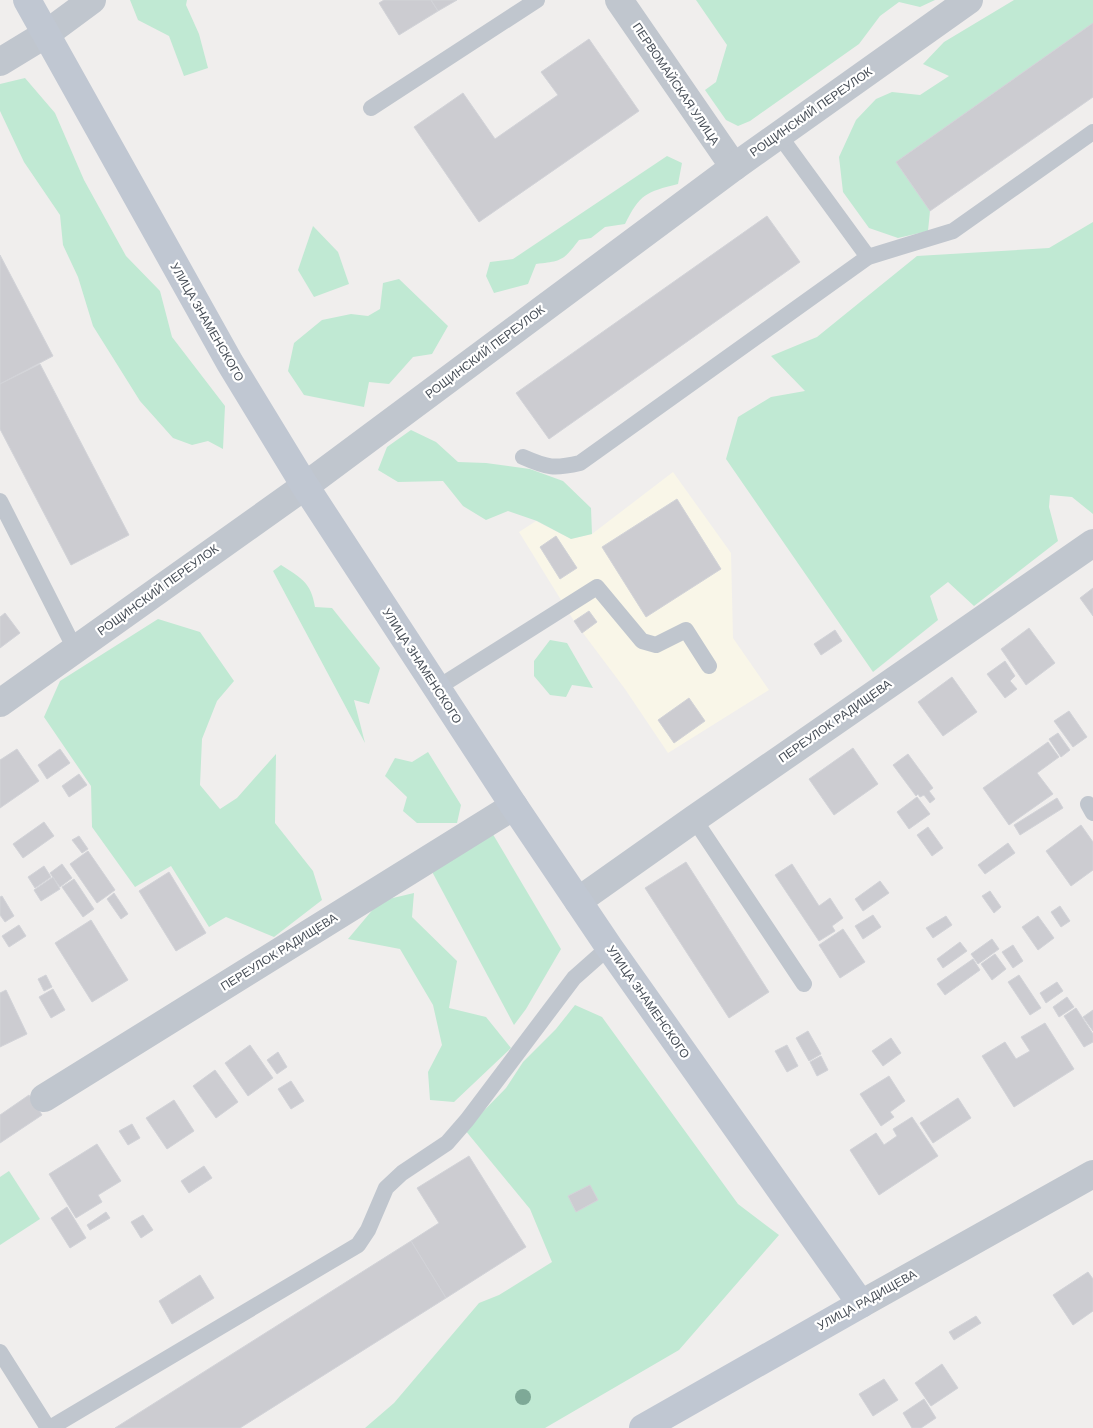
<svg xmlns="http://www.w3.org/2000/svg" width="1093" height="1428" viewBox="0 0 1093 1428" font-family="Helvetica,sans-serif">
<rect width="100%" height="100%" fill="#f0eeed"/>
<path fill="#f9f6e8" d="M673,472l58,81 2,85 36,52 -101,63 -43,-64 -51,-68 -55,-89 17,-11 35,18 21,-5z"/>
<g fill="#c0e9d3" fill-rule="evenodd">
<path d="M130,0h57l-1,5 13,29 9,34 -24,8 -15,-40 -31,-16z"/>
<path d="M696,0h239l-15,7 -21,-5 -19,14 -21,28 -109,77 -12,5 -12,-6 -21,-30 11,-8 11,-37z"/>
<path d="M1014,0h79v23l-197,139 34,49 -2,20 -30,7 -29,-10 -26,-36 -4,-35 17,-37 20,-21 16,-7 28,3 29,-19 -26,-12 21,-22z"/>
<path d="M25,78l30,35 29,67 42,76 34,35 12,46 53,69 -2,43 -15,-8 -16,4 -19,-7 -33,-37 -47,-75 -15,-49 -15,-32 -3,-30 -36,-53 -24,-51v-27z"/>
<path d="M667,156l15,7 -4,21c-32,8 -38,10 -53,40l-20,3 -14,11 -12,2c-16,21 -17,21 -43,24l-8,20 -34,9 -8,-17 4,-14 23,-3z"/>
<path d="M1093,222v292l-21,-17 -22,-2 -1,12 9,34 -84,65 -26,-24 -18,14 8,24 -65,52 -147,-213 12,-42 33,-20 34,-6 -34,-35 46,-19 100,-81 132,-8z"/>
<path d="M313,226l25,26 11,32 -35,13 -16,-27z"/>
<path d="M399,279l49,47 -16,28 -19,3 -24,27 -20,-2 -5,25 -60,-12 -16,-24 6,-28 28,-23 29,-6 17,2 12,-7 3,-26z"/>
<path d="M411,430l25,12 22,20 28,1 44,6 33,12 28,27 1,26 -21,5 -34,-18 -29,-10 -22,9 -23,-14 -20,-25 -45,1 -20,-12 9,-23z"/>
<path d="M281,565c20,13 30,17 34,42l17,1 48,60 -11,36 -15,-4 11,43 -92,-172z"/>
<path d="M158,619l42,13 34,49 -17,20 -15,38 -2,46 20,24 17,-11 39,-44 -1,69 38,48 9,29 -48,37 -48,-20 -17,10 -38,-61 -36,21 -43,-60 -1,-41 -47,-69 16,-36z"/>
<path d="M550,640l17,3 26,45 -21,-3 -6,12 -16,-2 -16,-19v-15z"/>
<path d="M428,752l33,53 -4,18h-40l-14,-12 4,-14 -22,-21 10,-18 17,4z"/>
<path d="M491,831l70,118 -35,60 -12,16 -85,-159z"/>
<path d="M414,893l-2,24 45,44 -8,47 37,9 25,31 -57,54 -24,-2 -2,-28 14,-27 -9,-40 -33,-56 -52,-10 32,-38z"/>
<path d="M575,1005l27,12 136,187 41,31 -100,115 -134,78h-180l29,-25 85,-100 20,-8 53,-33 -22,-53 -65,-79 41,-42 17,-26 33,-33zM590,1185l8,15 -22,12 -8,-16z"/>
<path d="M9,1171l31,48 -40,26v-68z"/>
</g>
<g fill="#ccccd1" stroke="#d2d3d8">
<path d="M384,0h47l7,11 -39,24 -20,-32z"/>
<path d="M431,0h26l-19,11z"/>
<path d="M1093,23v74l-163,114 -34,-49z"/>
<path d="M589,39l50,72 -160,111 -65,-95 49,-34 32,46 63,-44 -17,-23z"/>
<path d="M767,216l33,46 -251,177 -33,-46z"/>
<path d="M0,255l53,101 -53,28z"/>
<path d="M40,364l89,171 -58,30 -71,-136v-45z"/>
<path d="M677,499l44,70 -75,48 -44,-70z"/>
<path d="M556,536l21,32 -17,11 -20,-32z"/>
<path d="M1093,588v28l-13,-18z"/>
<path d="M589,611l8,11 -15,11 -8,-12z"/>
<path d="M5,613l15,20 -20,15v-31z"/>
<path d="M1029,628l26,35 -29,22 -25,-36z"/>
<path d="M835,630l7,11 -21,14 -7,-11z"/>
<path d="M1005,661l10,15 -5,5 7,8 -12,9 -18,-24z"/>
<path d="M952,677l25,35 -34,24 -25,-34z"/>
<path d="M689,698l16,23 -31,22 -16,-23z"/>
<path d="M1069,711l18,26 -14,10 -19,-26z"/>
<path d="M1058,733l12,17 -9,7 -12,-18z"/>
<path d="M1048,742l11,15 -22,16 16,21 -44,31 -26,-37z"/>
<path d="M853,748l25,36 -44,31 -25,-36z"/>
<path d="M17,749l22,32 -39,27v-48z"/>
<path d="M60,749l10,14 -23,16 -9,-14z"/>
<path d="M908,754l25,34 -4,3 6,8 -5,4 -6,-8 -4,2 -2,-3 -2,2 -23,-31z"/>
<path d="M79,774l8,11 -18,12 -7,-11z"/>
<path d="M917,797l13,17 -21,15 -12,-17z"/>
<path d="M1057,798l6,10 -43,27 -6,-10z"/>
<path d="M44,822l10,14 -31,22 -10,-14z"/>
<path d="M1081,825l12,17v28l-22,16 -25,-35z"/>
<path d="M928,827l15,21 -11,8 -15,-21z"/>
<path d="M79,836l9,13 -6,4 -10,-13z"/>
<path d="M1008,843l7,10 -30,21 -7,-9z"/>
<path d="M88,851l27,39 -18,13 -27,-39z"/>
<path d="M686,862l83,130 -40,26 -84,-130z"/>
<path d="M62,864l10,14 -12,9 -10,-14z"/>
<path d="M792,864l27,42 11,-8 13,20 -11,8 3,5 -16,10 -44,-66z"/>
<path d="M44,866l7,11 -16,11 -7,-11z"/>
<path d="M169,872l37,61 -30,18 -37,-60z"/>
<path d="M53,877l7,12 -19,12 -7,-11z"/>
<path d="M74,879l20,30 -11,8 -21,-30z"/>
<path d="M880,881l9,12 -26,18 -8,-12z"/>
<path d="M990,891l11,16 -7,6 -12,-17z"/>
<path d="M114,893l14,21 -7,5 -14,-20z"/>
<path d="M2,896l12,20 -9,6 -5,-7v-18z"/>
<path d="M1060,906l10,15 -9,6 -10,-15z"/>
<path d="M873,915l8,12 -18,12 -8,-13z"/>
<path d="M946,916l6,9 -19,13 -7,-10z"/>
<path d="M1038,916l16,22 -16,12 -16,-23z"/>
<path d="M91,920l37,60 -36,22 -37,-59z"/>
<path d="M19,925l7,11 -17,11 -7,-11z"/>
<path d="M843,929l22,33 -25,16 -21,-33z"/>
<path d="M992,939l7,10 -21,15 -7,-10z"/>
<path d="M960,942l7,9 -24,17 -6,-9z"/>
<path d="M1013,945l10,16 -10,7 -11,-16z"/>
<path d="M995,954l11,15 -14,11 -11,-16z"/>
<path d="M973,959l7,11 -35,25 -8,-11z"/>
<path d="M46,975l6,12 -8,4 -6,-12z"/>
<path d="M1019,975l22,33 -11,7 -22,-33z"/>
<path d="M1057,982l6,9 -17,12 -6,-10z"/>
<path d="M53,989l12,21 -14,8 -12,-21z"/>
<path d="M6,990l21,44 -27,13v-54z"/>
<path d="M1067,997l7,10 -15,10 -6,-10z"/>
<path d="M1076,1008l17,26v8l-9,5 -20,-31z"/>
<path d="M1093,1010v21l-10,-14z"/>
<path d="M1045,1023l29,46 -60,38 -32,-51 23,-14 11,17 14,-8 -9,-14z"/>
<path d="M808,1031l13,23 -12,7 -13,-23z"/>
<path d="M891,1038l10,15 -18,13 -11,-15z"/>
<path d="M250,1045l23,33 -25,18 -23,-33z"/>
<path d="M787,1045l11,21 -11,6 -12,-21z"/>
<path d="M278,1052l9,15 -10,7 -10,-14z"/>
<path d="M821,1056l7,14 -11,6 -7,-14z"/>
<path d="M215,1070l23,32 -22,16 -23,-32z"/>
<path d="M889,1076l16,25 -15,11 4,5 -13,9 -21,-32z"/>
<path d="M291,1081l13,20 -13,8 -13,-20z"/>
<path d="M29,1095l13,20 -42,28v-28z"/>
<path d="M958,1098l13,20 -38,25 -13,-20z"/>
<path d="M174,1100l20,31 -27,18 -21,-31z"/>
<path d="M912,1117l26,39 -59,39 -29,-45 26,-17 8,12 13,-9 -4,-7z"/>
<path d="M132,1124l8,14 -12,7 -9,-14z"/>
<path d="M97,1144l24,37 -23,14 4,7 -26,16 -27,-44z"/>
<path d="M469,1156l57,91 -80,51 -35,-57 28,-18 -22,-35z"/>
<path d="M204,1166l8,12 -23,15 -8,-12z"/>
<path d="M590,1185l8,15 -22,12 -8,-16z"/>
<path d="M67,1207l19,31 -16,10 -19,-30z"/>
<path d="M106,1212l4,6 -20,12 -3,-5z"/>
<path d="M143,1215l10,15 -12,8 -10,-16z"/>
<path d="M411,1241l35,57 -206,130h-125z"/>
<path d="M1088,1272l5,7v32l-20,14 -20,-30z"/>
<path d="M200,1275l14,23 -42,26 -13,-23z"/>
<path d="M976,1316l5,7 -27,17 -5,-8z"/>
<path d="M942,1364l16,24 -27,18 -16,-23z"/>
<path d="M884,1379l14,21 -25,16 -14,-22z"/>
<path d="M924,1399l12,19 -15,10h-9l-9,-15z"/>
</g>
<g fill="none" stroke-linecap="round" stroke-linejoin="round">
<g stroke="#c0c6ce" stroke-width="16">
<path d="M371,108l166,-108"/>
<path d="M779,135l89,122"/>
<path d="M523,457c25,11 31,12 57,6l288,-206 85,-26 140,-99"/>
<path d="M0,501l75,148"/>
<path d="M437,688l160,-101 45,54 14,4 30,-15 23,36"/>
<path d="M1088,804l5,9"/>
<path d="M694,819l110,165"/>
<path d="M0,1352l48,76"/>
<path d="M50,1428l308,-183 10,-15 18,-42 16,-15 45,-30 20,-23 107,-142 35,-31"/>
</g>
<g stroke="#c0c6ce" stroke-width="28">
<path d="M619,0l115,167"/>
<path d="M0,62l46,-28 46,-34"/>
<path d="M0,703l305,-217 429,-319 235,-167"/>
<path d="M578,901l116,-82 399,-276"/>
<path d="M44,1098l470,-292"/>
<path d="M861,1304l232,-130"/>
</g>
<path stroke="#c0c7d2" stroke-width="28" d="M27,0l203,363 75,123 209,320 95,141 252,357 -218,124"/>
</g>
<circle fill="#7ea997" cx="523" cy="1397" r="8"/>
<g text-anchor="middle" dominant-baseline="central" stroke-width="4.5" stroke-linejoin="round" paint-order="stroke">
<g font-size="12" fill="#484f58" stroke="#fff">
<text transform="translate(676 84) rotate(56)">ПЕРВОМАЙСКАЯ УЛИЦА</text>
<text transform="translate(811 112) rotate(-35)">РОЩИНСКИЙ ПЕРЕУЛОК</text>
<text transform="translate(207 322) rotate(60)">УЛИЦА ЗНАМЕНСКОГО</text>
<text transform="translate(485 352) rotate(-37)">РОЩИНСКИЙ ПЕРЕУЛОК</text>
<text transform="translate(158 590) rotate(-36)">РОЩИНСКИЙ ПЕРЕУЛОК</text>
<text transform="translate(422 666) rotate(57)">УЛИЦА ЗНАМЕНСКОГО</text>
<text transform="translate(835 721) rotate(-35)">ПЕРЕУЛОК РАДИЩЕВА</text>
<text transform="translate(279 952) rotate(-32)">ПЕРЕУЛОК РАДИЩЕВА</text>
<text transform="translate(648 1002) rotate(55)">УЛИЦА ЗНАМЕНСКОГО</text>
<text transform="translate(867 1300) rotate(-29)">УЛИЦА РАДИЩЕВА</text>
</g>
</g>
</svg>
